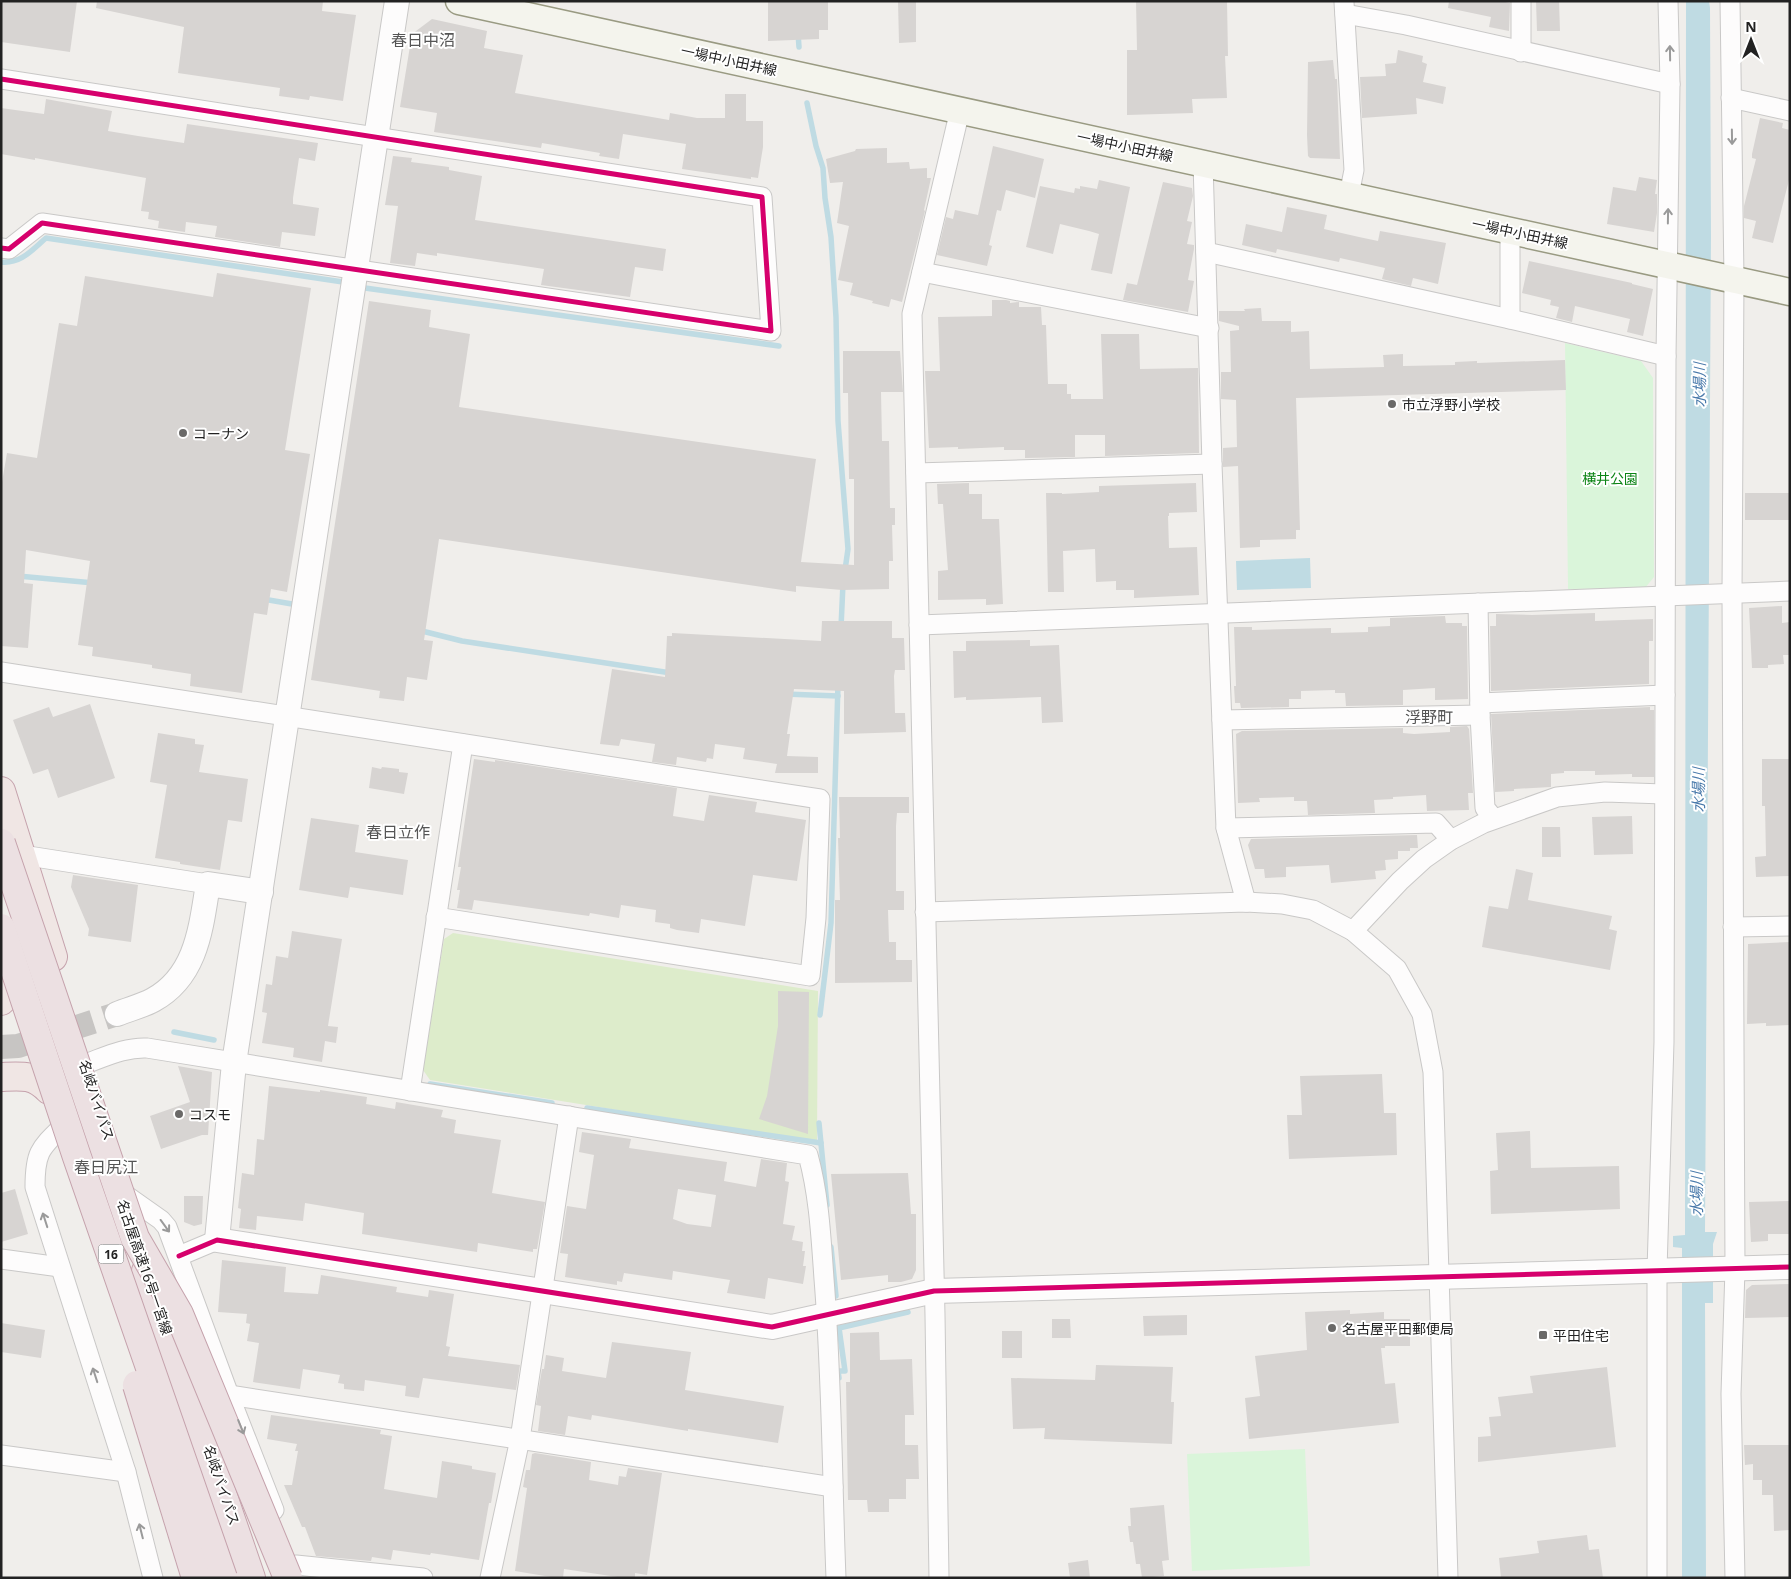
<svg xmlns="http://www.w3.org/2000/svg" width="1791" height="1579" viewBox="0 0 1791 1579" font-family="'Noto Sans','Noto Sans JP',sans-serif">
<rect width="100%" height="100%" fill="#f0eeeb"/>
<path fill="#ddeccb" d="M453,933l365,58 -1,151 -387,-62 -7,-10 21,-131z"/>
<g fill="#daf5da">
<path d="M1565,343l76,18 12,17 1,199 -9,11 -77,1z"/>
<path d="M1305,1449l5,117 -118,5 -5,-117z"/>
</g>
<g fill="#bfdbe3">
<path d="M1686,1h23l1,7 1,229 -6,995h12l-4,12v59h-8l1,275h-24v-330l-9,-1v-11l12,-1z"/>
<path d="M1310,558l1,30 -74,2 -1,-29z"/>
</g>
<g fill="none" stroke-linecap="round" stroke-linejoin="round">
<g stroke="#bfdbe3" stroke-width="5.5">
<path d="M798,33l1,14"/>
<path d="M807,103l9,43 7,22 2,30 6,39 5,80 2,104 10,128 -3,21"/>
<path d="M1,262c20,2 31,-12 45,-24l297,44"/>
<path d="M365,288l414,58"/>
<path d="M18,576l76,7"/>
<path d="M263,599l29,5"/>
<path d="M841,627l2,-43"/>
<path d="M418,630l44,11 209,32"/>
<path d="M785,694l53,2"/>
<path d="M820,1015l11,-92 7,-239"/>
<path d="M174,1032l40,8"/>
<path d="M430,1084l122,19"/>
<path d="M587,1108l234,35"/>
<path d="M819,1123l8,82"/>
<path d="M831,1247l5,49"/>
<path d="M839,1378l-1,-7h7l-6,-43 69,-16"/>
</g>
</g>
<g fill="#d7d4d2" fill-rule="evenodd">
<path d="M1,1h76l-7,51 -69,-10z"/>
<path d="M97,1h226l-1,10 34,4 -13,86 -33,-5 -1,4 -30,-4 1,-8 -102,-15 6,-46 -88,-19z"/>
<path d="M768,1h60v29h-9v9l-51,2z"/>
<path d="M898,1h18v41l-17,1z"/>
<path d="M1136,1h91l1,55h-3l2,42 -35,1 1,14 -66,2v-65h10z"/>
<path d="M1449,1h52l9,2 -1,28 -20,-4 2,-10 -43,-9z"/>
<path d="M1536,1h23l1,30h-23z"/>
<path d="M432,19l55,12 -3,17 39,7 -8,38 154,27 1,-7 27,5h28v-24h21v27h17v26l-5,31 -7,-1v2l-69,-10 4,-25 -63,-10 -4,25 -20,-3 1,-3 -58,-10 -1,5 -107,-16 3,-19 -37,-6 12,-73z"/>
<path d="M1398,50l25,6 -1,6 5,2 -4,18 23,5 -3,17 -27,-6 1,16 -55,4 -2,-41 26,-1 -1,-12 11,-1z"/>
<path d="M1333,60l2,19h2l3,80 -30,-1 -2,-2 -1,-21 1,-73z"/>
<path d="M46,99l66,12 -4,20 30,5 46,7 3,-19 131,19 -3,18 -16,-3 -6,40v6l26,4 -4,28 -33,-4 -2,15 -65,-10 2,-11 -31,-4 -1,10 -27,-4 1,-7 -11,-2 1,-7 -8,-1 5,-33 -111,-20v2l-34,-6v-46l43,6z"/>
<path d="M1760,118l23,5 -1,5 8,2v46l-17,67 -21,-5 4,-17 -12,-3v-12l12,-47 -4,-1v-4z"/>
<path d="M993,146l51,13 -9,39 -29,-8 -5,21 -4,-1 -8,35 3,1 -5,20 -50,-11 9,-38 7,2 2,-9 23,5z"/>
<path d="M887,148v15l22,-1 1,7 17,-1v10h4l-7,32 1,1 -23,91 -11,-3 -2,8 -17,-4 1,-2 -23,-6 3,-12 -15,-3 11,-54 -12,-3 6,-41 -13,1 -4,-24 29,-8 1,-2z"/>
<path d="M393,156l19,2 -1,4 38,5v3l33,6 -7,44 191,29 -3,22 -28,-4 -5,30 -89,-12 3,-16 -107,-16v3l-20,-3 -2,13 -25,-3 8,-57 -13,-1z"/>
<path d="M1639,177l18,3 -2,14h2v19l-3,19 -47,-8 6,-37 23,4z"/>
<path d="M1099,180l31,7 -18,87 -21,-4 8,-36 -10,-3 -29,-7 -7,30 -27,-7 14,-61 34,7 1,-5 5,1v-3l17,3z"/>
<path d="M1163,182l29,6 1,8 -6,25 5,1 -5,22 7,1v4l-6,31 6,1 -6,31 -65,-12 4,-17 10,2z"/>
<path d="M1287,207l40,8 -3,14 35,8 19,4 2,-10 66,12 -8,41 -25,-6 -2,8 -29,-7 3,-11 -45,-10 -1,4 -62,-13 -1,4 -34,-8 4,-21 36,8z"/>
<path d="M1529,261l103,22v1l21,5 -10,47 -16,-4 3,-13 -55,-13 -3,16 -16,-4 3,-11 -9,-2 1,-5 -29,-7z"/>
<path d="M217,273l94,15 -26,162 25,4 -23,138 -16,-3 -4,26 -13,-2 -12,80 -52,-7 1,-12 -39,-6v-3l-60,-9 1,-9 -15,-2 12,-84 -64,-11 -2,33 9,1 -5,64 -27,-2v-158l6,-35 30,5 22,-135 18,3 8,-50 128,21z"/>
<path d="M992,300h14l4,1v2l9,-1v5h22l1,18h4l2,59h19v10h4v5h32l-2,-65h38l1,35 58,-1 1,85 -94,3v-21h-30v22l-50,1v-8h-21v-3l-46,2v-2l-29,1 -4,-77h15l-2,-54 54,-1z"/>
<path d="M369,301l62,9 -2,17 41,7 -11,73 357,52 -15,103 53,3v-86h-5l-1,-86h-5v-42h57l3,41h-22l1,49h7l1,67h5v17h-3l1,36h-4v28l-47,1 -46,-4v6l-357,-53 -15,101 9,1 -6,39 -20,-3 -3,24 -25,-3 1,-7 -69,-11z"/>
<path d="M1261,308l1,13h29v11l18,-1 1,38 74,-2 -1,-12 20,-1v12l52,-1v-3l22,-1v2l88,-3 1,30 -270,8 4,132h-4v9l-36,1v7l-20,1 -2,-82 -15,1v-19l14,-1 -1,-47 -15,-1v-27h10l-1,-41 9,-1v-4l-20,-5v-10h26l-1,-2z"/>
<path d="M969,483v11h13v25h17l4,85 -17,1v-6l-48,1v-29l10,-1 -5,-66h-5l-1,-20z"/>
<path d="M1196,483l1,29 -28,1v3h-1l1,32 28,-1 2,48 -65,3v-8h-18v-9l-20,1 -1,-33 -32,2 1,41h-16l-2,-99h16v1l37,-2v-6z"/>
<rect x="1745" y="493" width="45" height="27"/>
<path d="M1782,606v17l8,-1v33h-7l1,9 -16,1v3h-16l-3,-60z"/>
<path d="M1595,613v8l58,-2v22h-4v43l-158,7 -1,-65h6v-12l36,1z"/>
<path d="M1445,616l1,7h16v3h5l1,73 -33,1v-12l-32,2v15l-57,1 -1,-13h-10v-3l-34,1v8h-12v8l-48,1 -1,-5h-5l-1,-17h2l-2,-59h18v3l79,-2v5l37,-1v-5l22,-1v-8z"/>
<path d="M822,621h70v17h12l1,32h-10l-1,6 1,37h10l1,19 -62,2v-43l-50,-2 -7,45h3l-3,22 31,1v16h-43l2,-9 -34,-5 2,-11 -30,-4 -2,15 -6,-1 -1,4 -29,-5 -1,8 -24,-3 3,-18 -34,-5 -2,7 -19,-2 12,-75 53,8 2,-41h5v-3l149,8z"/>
<path d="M1030,640v6l29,-1 4,77 -21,1 -1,-26 -75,3v-3l-12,1 -1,-47h13v-10z"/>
<path d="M90,704l25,74 -57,20 -10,-29 -15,5 -20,-54 36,-13 4,10z"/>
<path d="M1650,707v3h4v67h-22v-3l-37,1v-4h-31v2l-13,1v13l-37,2v2l-19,1 -4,-78z"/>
<path d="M1467,726l2,3 4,64h-5l1,17 -42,1 -1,-16 -33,2v2l-19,1 1,13 -67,2 -1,-14h-13v-4l-35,1 1,4 -22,1 -2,-69 6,-3 161,-3v5l11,1 36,-2v-5z"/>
<path d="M158,733l37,6v5l9,1 -5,27 49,7 -6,43 -14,-2 -8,50 -40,-6v-2l-25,-4 12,-73 -17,-3z"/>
<path d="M474,759l21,3v-2l182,28 -4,28 31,5 5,-26 48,7 -2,10 51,8 -9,61 -44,-6 -8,51 -44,-7 -2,14 -22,-3 -7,-2v-4l-15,-2 1,-12 -35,-5 -2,13 -29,-5 -1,3 -115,-16 -2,10 -15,-2 3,-18h-3l4,-23h-3z"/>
<path d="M1762,759h28v117l-34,1 -1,-20 11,-1 -1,-50h-3z"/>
<path d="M372,767l9,2 1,-2 17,2v3l9,1 -4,21 -35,-6z"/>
<path d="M839,797h70v16h-12l-1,13v65h8v19h-16l1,32h7v18h16v22l-77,1v-83h5l-2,-62h2z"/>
<path d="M1632,816l1,38 -39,1 -2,-38z"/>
<path d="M311,818l48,7 -4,27 53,8 -5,35 -53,-8 -2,11 -49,-8z"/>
<path d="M1542,827h18l1,30h-19z"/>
<path d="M1417,835l1,13h-8v3h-12v8l-13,1 1,10 -11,1 1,8 -45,4 -2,-18 -43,2v10l-21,1 -1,-9h-9l-7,-24 3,-6z"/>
<path d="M1516,869l17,4 -5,27 84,16 -3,13 8,2 -7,39 -128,-23 7,-41 19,3z"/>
<path d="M73,875l65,10 -7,57 -43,-6 1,-7 -18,-42z"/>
<path d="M292,931l50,8 -14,87 10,1 -2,16 -11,-2 -3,21 -29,-5 1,-9 -32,-5 5,-30 -5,-1 4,-28 6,1 4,-29 12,2z"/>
<path d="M1790,942v83l-24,1v-3l-19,1 1,-80z"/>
<path d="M778,991l31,1 -1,142 -49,-15 8,-23 11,-70z"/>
<path d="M178,1066l34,6 -4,63h-6l-41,14 -11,-33 40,-14z"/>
<path d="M1382,1074l2,39h12l1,42 -108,4 -2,-44h15l-2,-39z"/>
<path d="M269,1086l51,6v-2l47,7 -1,7 29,5 1,-7 47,8 -2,7 15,3 -2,13 47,7 -9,53 53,9 -8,47h-4v3l-55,-9 -1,9 -115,-18 2,-21 -59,-10 -2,18 -46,-5 -1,14 -17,-2 2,-19 -3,-1 4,-35 12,2 3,-36 7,1z"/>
<path d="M1530,1131l1,37 88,-2 1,43 -129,5 -1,-43 8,-1 -2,-37z"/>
<path d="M582,1132l49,7 -2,9 98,14 -3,19 32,6 5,-28 26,4 -2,18 4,1 -6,42 12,2 -3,14 11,2 -1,9h3l-2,15h3l-3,18 -35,-6 -3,21 -38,-6 3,-13 -57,-9 -1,9 -48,-7 -2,9 -5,-1v4l-52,-8 3,-23 -8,-1 7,-47 19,3 8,-54 -15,-3zM678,1189l38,6 -5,32 -24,-3 -14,-5z"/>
<path d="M908,1173l3,41h5v56l-4,9 -11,3h-13v-7l-47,5 -10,-106z"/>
<path d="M15,1189l13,45 -27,8v-49z"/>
<path d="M184,1196h19l-1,28 -8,2 -10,-4z"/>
<path d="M1790,1201v33h-22v7l-17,1 -2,-40z"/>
<path d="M222,1260l64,7 -2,25 34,2 3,-19 76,12 -1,5 32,5 1,-7 25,4 -8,52 4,1 -2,9 72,9 -4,25 -93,-12 -4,20 -14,-2 1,-10 -41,-6 -1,11 -20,-2v-5l-6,-1 2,-8 -37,-6 -3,20 -47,-7 6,-39 -12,-2 3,-17 -4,-1 1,-9 -29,-2z"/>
<path d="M1790,1284v33l-45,1 1,-28 6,-5z"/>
<path d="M1350,1310v4l34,-2v7h26v27h-25v2h-4l4,36 10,-1 4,40 -150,16 -4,-41 15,-2 -5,-40 52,-6 -2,-38z"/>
<path d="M1187,1315v20l-43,1 -1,-20z"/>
<path d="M1052,1319h18l1,19h-19z"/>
<path d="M1,1323l44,7 -4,28 -40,-6z"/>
<rect x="1002" y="1331" width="20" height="27"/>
<path d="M879,1332l1,28 32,-1 2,56h-9v30h13l1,34h-13v20h-17v13h-21l-1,-12h-19l-2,-118h4v-49z"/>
<path d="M612,1342l79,10 -6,38 99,16 -6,37 -90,-14v2l-96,-16 -1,5 -23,-4 -3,19 -27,-4 3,-25 -5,-1 6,-36h2l2,-14 18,3 -2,13 44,7z"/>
<path d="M1096,1365l77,2 -2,35h3l-2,42 -128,-5 1,-11 -32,1 -2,-51 84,2z"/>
<path d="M1607,1367l9,80 -138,15v-25l13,-1 -2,-19 12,-1 -3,-19 35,-4 -3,-17z"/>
<path d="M271,1415l89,12 21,3 -1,4 12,2 -8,53 53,9 5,-37 30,5v3l24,4 -5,30h-2l-10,57 -48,-7 -1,2 -37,-5 -2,10 -19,-3 -1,4 -55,-5 -11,-29h-3l-18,-42h8l6,-34h-3l2,-7 -30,-5z"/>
<path d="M1744,1445h46v85l-16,1 -1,-36h-11v-15h-9v-16l-8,1z"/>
<path d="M535,1453l56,9 -2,18 29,5 1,-9 7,1 2,-9 34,5 -15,102 -12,-2v5h-11l-60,-9 -1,9h-6l-42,-7 12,-83 -4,-1 3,-17h4l2,-16z"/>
<path d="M1164,1505l5,55 -7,1 2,15 -22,2 -2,-14h-4l-3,-22h-3l-2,-16h3l-1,-18z"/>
<path d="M1587,1535l2,15 10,-1 4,29h-102l-2,-20 40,-5 -2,-12z"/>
<path d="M1088,1560l2,18h-20l-2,-15z"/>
</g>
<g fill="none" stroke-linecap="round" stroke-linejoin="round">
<path stroke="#c7c5c3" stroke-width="24" stroke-dasharray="24 12" stroke-linecap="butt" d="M1,1047l17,-1 99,-32"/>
<defs>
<g id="minor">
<path d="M1521,1v51"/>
<path d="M1730,1l4,278 -2,314 3,676 -4,125 4,184"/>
<path d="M1344,2l10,168 -5,25"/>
<path d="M1345,14l61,11 264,59"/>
<path d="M1,79l761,118 9,134 -729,-108 -33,26 -8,-1"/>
<path d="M1731,98l59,13"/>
<path d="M1203,163l9,301 14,364 20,74"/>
<path d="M1510,230v89"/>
<path d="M1206,252l304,67 156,37"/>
<path d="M922,272l287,56"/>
<path d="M916,473l296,-9"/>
<path d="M1478,603l2,112 5,93 9,11"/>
<path d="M919,625l871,-34"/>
<path d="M1,672l819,127 -4,119 -6,58 -374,-59"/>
<path d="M1480,703l185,-8"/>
<path d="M1222,720l258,-5"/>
<path d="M1226,828l210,-5 15,17"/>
<path d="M22,855l186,29"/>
<path d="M925,912l321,-10 36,2 31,6 40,21 44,38 25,45 11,58 15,506"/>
<path d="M1733,927l57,-1"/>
<path d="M1353,931l47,-50 24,-22 27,-19 33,-17 73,-26 48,-5 59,2"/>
<path d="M85,1064c20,-7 40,-17 62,-16l661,107c11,40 13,82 16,124 8,99 8,199 12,299"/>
<path d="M410,1091l53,-347"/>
<path d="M62,1127c-23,22 -27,27 -27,60l91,285 27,106"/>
<path d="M127,1196l34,24 6,7 62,168 45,115"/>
<path d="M179,1256l38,-16"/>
<path d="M1,1259l59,8"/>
<path d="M229,1395l604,92"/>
<path d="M1,1455l125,17"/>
<path d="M296,1565l127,13"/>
<path d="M490,1578l30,-139 49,-323"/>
<path d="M939,1578l-4,-263 -23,-1001 48,-204"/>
<path d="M1657,1578v-308l7,-228 2,-686 4,-272 -2,-83"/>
</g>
<g id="tertiary">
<path d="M397,1l-163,1062 -17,177 555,87 162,-36 856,-24"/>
<path d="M117,1014c12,-5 25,-8 36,-14 44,-24 48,-73 55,-116l53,8"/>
</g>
<path id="secondary" d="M459,1l1331,291"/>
<g id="trunk">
<path d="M1,791l52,166"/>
<path d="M1,1001l11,-11"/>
<path d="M1,1077c21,-1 32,-3 48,13"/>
</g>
<path id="motorway" d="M146,1271l105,307"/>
</defs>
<use href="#minor" stroke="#c9c8c7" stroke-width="21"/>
<use href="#tertiary" stroke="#c9c8c7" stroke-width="26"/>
<use href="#secondary" stroke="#999a82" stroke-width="29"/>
<use href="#trunk" stroke="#c5a2ac" stroke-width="30"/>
<use href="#motorway" stroke="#c5a2ac" stroke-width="30"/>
<use href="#minor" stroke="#fdfcfc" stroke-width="19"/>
<use href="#tertiary" stroke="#fdfcfc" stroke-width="24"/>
<use href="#secondary" stroke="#f4f4ed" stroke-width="26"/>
<use href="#trunk" stroke="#f0e6e4" stroke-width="28"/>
<use href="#motorway" stroke="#ece0e2" stroke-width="28"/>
<defs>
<g id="motorway-bridge">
<path d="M1,843l134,395 44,76 109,264"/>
<path d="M1,928l76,229 146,421"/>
<path d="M137,1385l59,193"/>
</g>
</defs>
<use href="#motorway-bridge" stroke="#c5a2ac" stroke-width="30" stroke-linecap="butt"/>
<use href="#motorway-bridge" stroke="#ece0e2" stroke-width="28"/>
<defs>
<g id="cycleway">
<path d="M1,79l761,118 9,134 -729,-108 -33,26 -8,-1"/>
<path d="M179,1256l38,-16 555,87 162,-36 856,-24"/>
</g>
</defs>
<use href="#cycleway" stroke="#fff" stroke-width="8"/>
<use href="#cycleway" stroke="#d6006c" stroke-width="5"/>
</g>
<defs><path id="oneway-shaft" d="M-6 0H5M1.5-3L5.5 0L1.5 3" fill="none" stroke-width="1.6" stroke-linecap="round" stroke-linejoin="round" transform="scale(1.25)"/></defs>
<g stroke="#9a9a9a">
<use href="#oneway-shaft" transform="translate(1670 53) rotate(-91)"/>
<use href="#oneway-shaft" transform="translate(1732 137) rotate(89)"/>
<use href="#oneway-shaft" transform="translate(1668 216) rotate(-89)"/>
<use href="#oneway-shaft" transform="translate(45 1220) rotate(-108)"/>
<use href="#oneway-shaft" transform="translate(165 1226) rotate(54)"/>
<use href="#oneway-shaft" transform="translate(95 1375) rotate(-108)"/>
<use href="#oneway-shaft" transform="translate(241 1427) rotate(68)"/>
<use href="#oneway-shaft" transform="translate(141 1531) rotate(-104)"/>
</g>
<g fill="#6a6968" stroke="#fff" stroke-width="2">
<circle cx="1392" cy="404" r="5"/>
<circle cx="183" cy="433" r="5"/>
<circle cx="179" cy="1114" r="5"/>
<circle cx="1332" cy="1328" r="5"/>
<rect x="1538" y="1330" width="10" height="10" rx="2.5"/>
</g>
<g text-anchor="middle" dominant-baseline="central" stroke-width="4" stroke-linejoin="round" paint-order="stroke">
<rect fill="#fff" stroke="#646464" stroke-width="1" x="98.5" y="1244.5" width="25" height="19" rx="4"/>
<g font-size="12" font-weight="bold" fill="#222">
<text x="111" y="1254">16</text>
</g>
<g font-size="14" fill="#222" stroke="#fff">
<text transform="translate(729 60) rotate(12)">一場中小田井線</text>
<text transform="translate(1125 146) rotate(12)">一場中小田井線</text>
<text transform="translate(1520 233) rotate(12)">一場中小田井線</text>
<text transform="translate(97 1100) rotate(72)">名岐バイパス</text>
<text transform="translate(145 1267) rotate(71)">名古屋高速16号一宮線</text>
<text transform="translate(222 1485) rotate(71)">名岐バイパス</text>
</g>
<g font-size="14" fill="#222" stroke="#fff" text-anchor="start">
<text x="1402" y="404">市立浮野小学校</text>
<text x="193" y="433">コーナン</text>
<text x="189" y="1114">コスモ</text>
<text x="1342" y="1328">名古屋平田郵便局</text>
<text x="1553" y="1335">平田住宅</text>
</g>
<g font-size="14" fill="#0c8416" stroke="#fff">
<text x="1610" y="478">横井公園</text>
</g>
<g font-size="15" font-style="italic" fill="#4a7aab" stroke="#fff">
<text transform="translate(1699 385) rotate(-90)">水場川</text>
<text transform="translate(1698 790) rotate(-90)">水場川</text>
<text transform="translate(1696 1194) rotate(-90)">水場川</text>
</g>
<g font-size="16" fill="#555" stroke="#fff">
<text x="423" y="40">春日中沼</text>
<text x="1429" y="717">浮野町</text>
<text x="398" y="832">春日立作</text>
<text x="106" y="1167">春日尻江</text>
</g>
</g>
<rect width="1791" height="1579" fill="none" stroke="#222222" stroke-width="5"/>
<g transform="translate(1751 40)" stroke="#ffffff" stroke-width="4" paint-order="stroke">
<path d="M0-4L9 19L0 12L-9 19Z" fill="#222222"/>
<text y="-8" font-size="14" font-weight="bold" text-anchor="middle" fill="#222222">N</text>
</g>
</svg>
